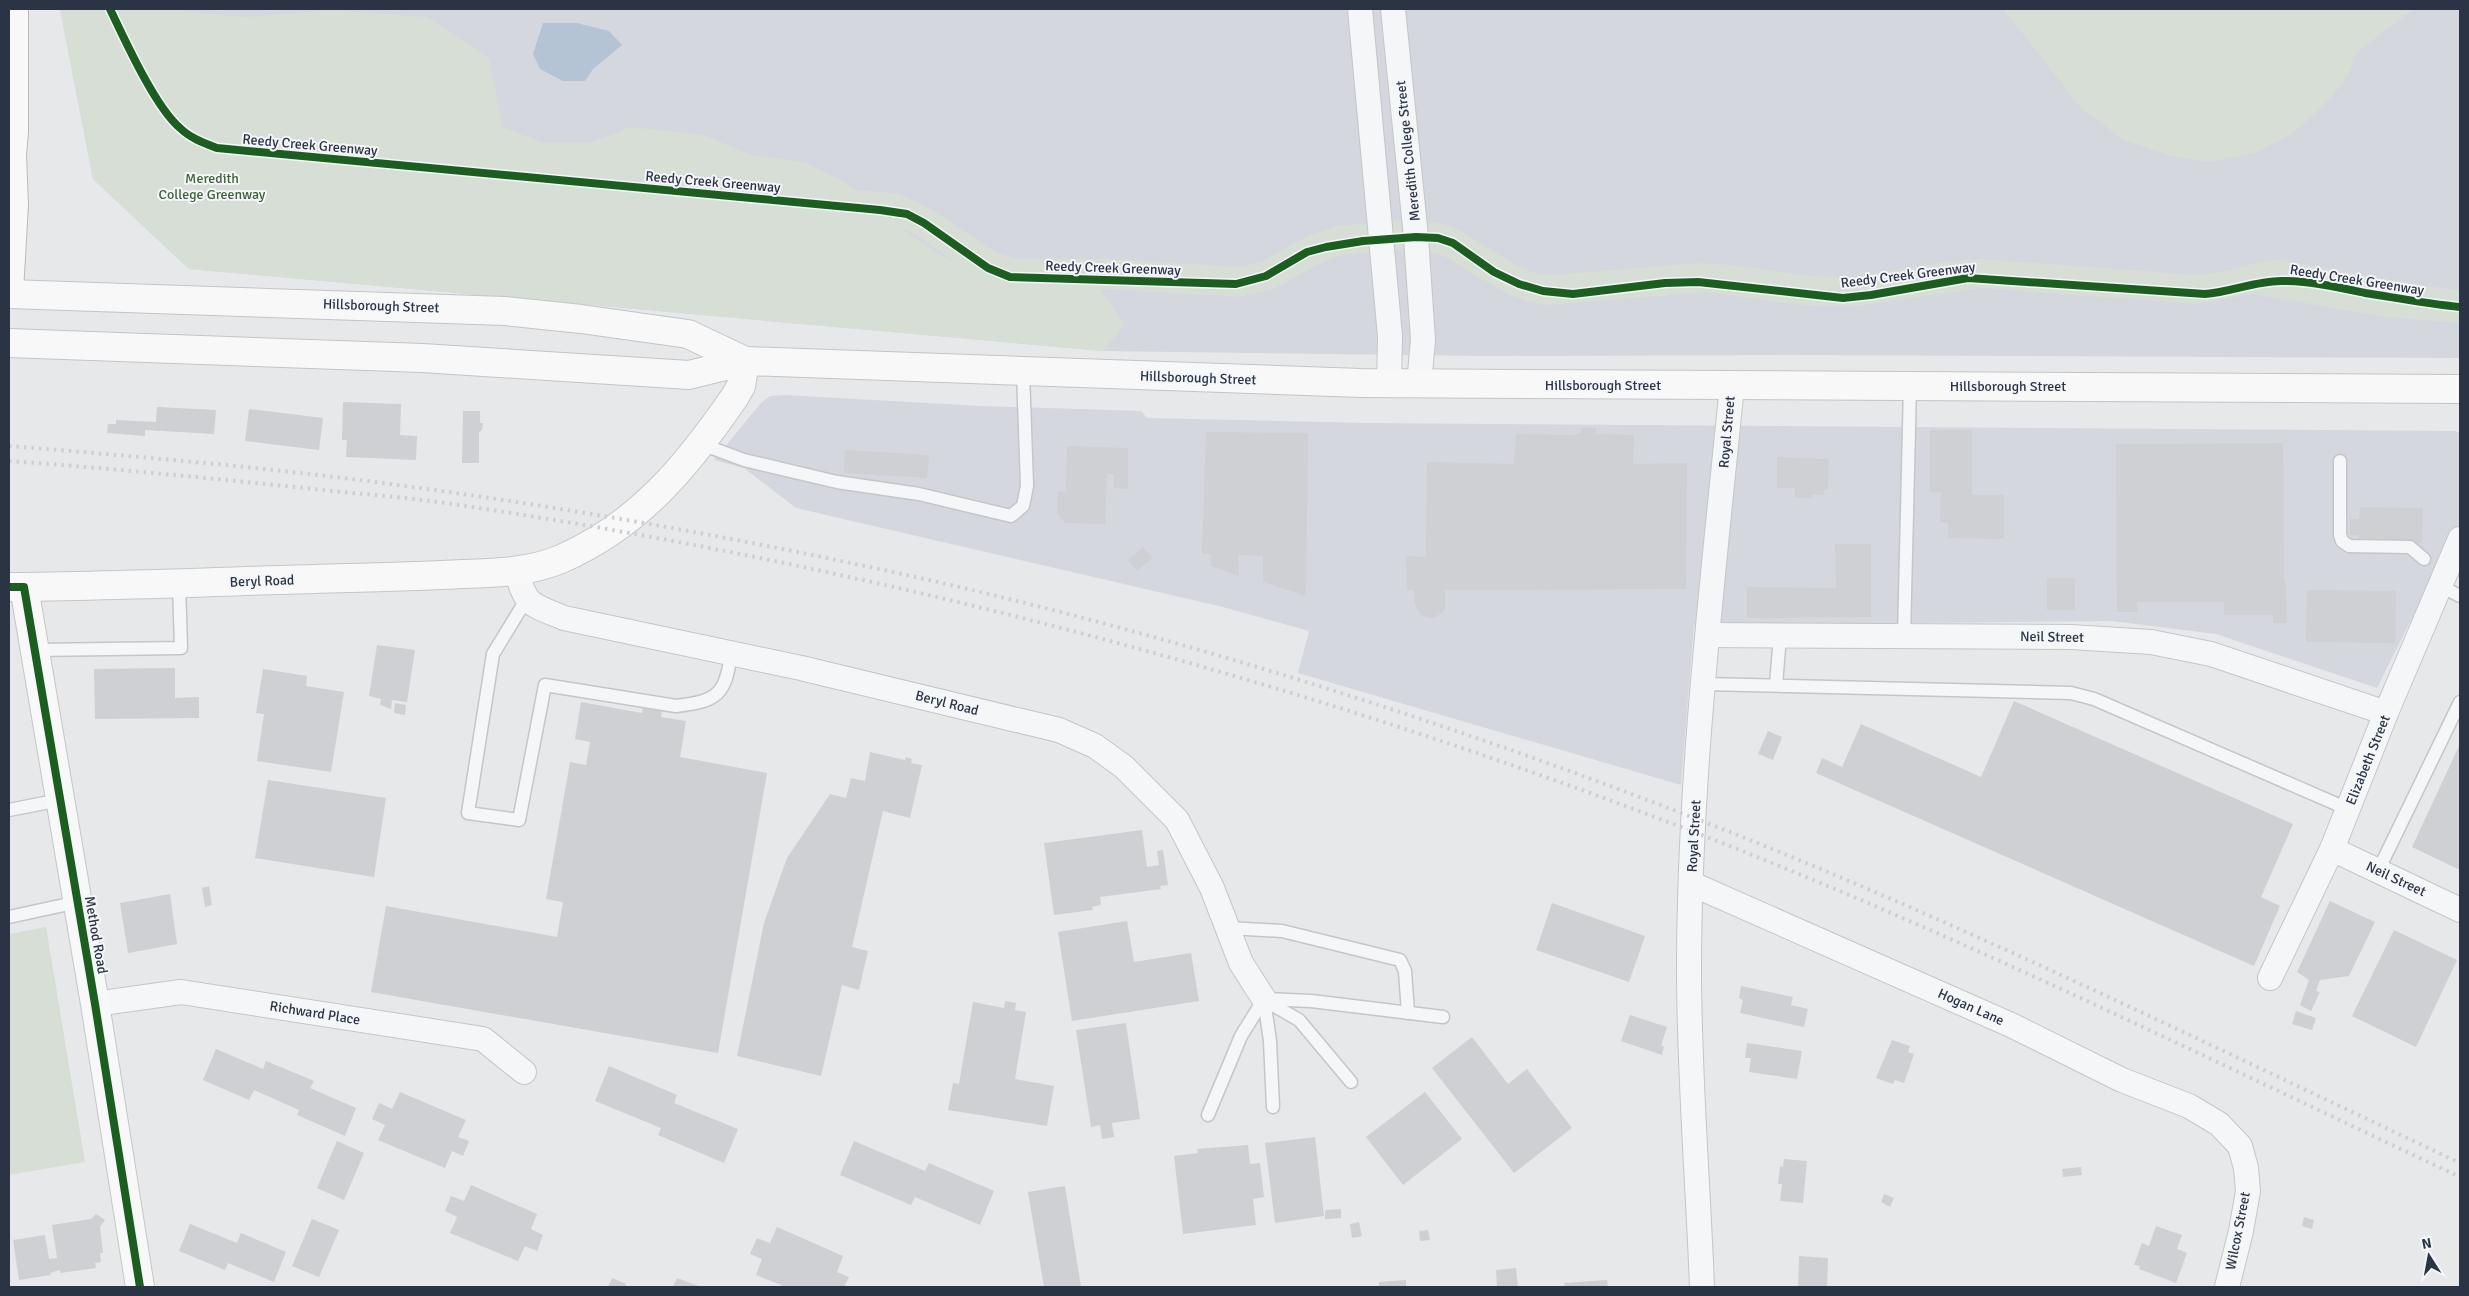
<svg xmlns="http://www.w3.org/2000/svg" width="2469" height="1296" viewBox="0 0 2469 1296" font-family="Signika,sans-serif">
<rect width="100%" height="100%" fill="#e6e8ea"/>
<g fill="#d4d7dd">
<path d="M60,9h2400v349l-664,-3 -310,1 -383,-5 -914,-82 -96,-90z"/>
<path d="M784,395l197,11 160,5 6,7 220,5 1088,8 5,2v145l-23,-10 -60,120 -161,-54 -104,-13 -418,4 -13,160 -383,-112 11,-42 -86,-24 -427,-99 -52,-40 -30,-8 47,-57 9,-7z"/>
</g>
<g fill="#d6ded6" fill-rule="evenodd">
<path d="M60,9h122l4,3 60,5 85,-7 96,7 62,41 14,69 41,16h45l42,-16 73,8 47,20 53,7 41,20 9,8 40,3 13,4 25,13 63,42 24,7h90l130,8 24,-6 41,-23 32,-12 78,-7 29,5 15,5 61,38 22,8h11l147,-12 33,2 79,11 39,2 95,-16 36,-3 216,16 25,-3 43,-11 16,-1 137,25 42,5v33l-74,-6 -134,-23 -57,10 -215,-16 -128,19 -45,-1 -101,-14 -156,13 -15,-2 -28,-9 -65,-39 -26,-7 -74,7 -23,9 -45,25 -33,8 -141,-8 25,36 -22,26 -914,-82 -96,-90zM897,226l18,8 42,29 -16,-8z"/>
<path d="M2003,9h411l-58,44 -6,19 -15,21 -19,20 -26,22 -34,18 -47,9 -39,-6 -46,-16 -43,-32z"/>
<path d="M46,927l39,235 -76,13v-241z"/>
</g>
<path fill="#b4c4d5" d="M543,23h34l32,8 13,14 -29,24 -8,12h-22l-23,-12 -7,-15z"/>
<g fill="#ced0d3">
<path d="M343,402l58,2 -1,31 17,1 -1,24 -70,-3 1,-17h-5z"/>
<path d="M157,407l59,3 -2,24 -69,-4v6l-38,-3 1,-9h8v-4l40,2z"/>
<path d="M249,409l74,9 -4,32 -74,-9z"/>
<path d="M463,411h17v12h3l-1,7 -3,2v31h-17z"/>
<path d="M1581,428h15v6l38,1 -1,29 54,-1 -1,126 -241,1v18l-2,4 -9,6h-6l-7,-3 -6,-10 -1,-15h-7l-1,-34 20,1 1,-95 87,2 2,-30 60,1v-2h5z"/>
<path d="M1930,430h42v65h32v44l-56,-1v-15h-8l1,-31h-11z"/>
<path d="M1206,432l102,1 -2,163 -43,-14v-26l-25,-1 1,21 -28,-10v-12h-9z"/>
<path d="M2283,443l1,139h2l1,41h-14v-8h-49v-13h-87v10h-20l-1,-168z"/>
<path d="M1067,446l61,2v41l-14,-1v-14h-7l-2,50 -39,-1 -9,-9 1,-23 8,1z"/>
<path d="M845,450l84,5 -2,23 -83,-5z"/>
<path d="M1777,457l52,2 -1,30h-4v6h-12v3h-17v-10h-18z"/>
<path d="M2360,507l63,1 -1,35h-63v-8h-9v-16h9z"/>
<path d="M1835,544h36v73l-124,1v-31l89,1z"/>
<path d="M1143,547l9,11 -15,13 -9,-11z"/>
<rect x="2047" y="578" width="28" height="32"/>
<path d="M2307,590l89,1 -1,52 -89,-1z"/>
<path d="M377,645l38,5 -8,52 -15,-2 -1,9 -11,-4 1,-6 -12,-3z"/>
<path d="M175,668v30l24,-1v21l-104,1 -1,-50z"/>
<path d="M263,669l44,7 -1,10 38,6 -13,80 -74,-11 7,-47 -8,-1z"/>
<path d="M2014,701l279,123 -32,73 19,9 -26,60 -438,-193 6,-15 20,9 19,-43 120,53z"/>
<path d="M581,702l61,11 1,-6 19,4 -1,6 25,4 -6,36 87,16 -49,280 -347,-61 15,-86 171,31 6,-35 -17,-3 24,-137 16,3 4,-23 -15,-3z"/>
<path d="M395,703l11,2 -1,10 -11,-2z"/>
<path d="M1768,731l14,6 -9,23 -15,-6z"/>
<path d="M2460,744v126l-48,-23z"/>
<path d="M870,752l35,8 1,-3 6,2 -1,4 11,2 -12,53 -27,-7 -31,136 16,4 -9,39 -17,-5 -21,91 -84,-20 27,-133 23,-65 43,-64 16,4 5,-20 14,3z"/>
<path d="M268,780l118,18 -12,79 -119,-19z"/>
<path d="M1142,830l5,37 12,-2 -2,-14 6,-1 5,35 -8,1 1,3 -61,8 1,8 -9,2 1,3 -39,5 -10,-72z"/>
<path d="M209,886l3,19 -7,2 -3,-19z"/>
<path d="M170,894l7,50 -49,9 -8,-50z"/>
<path d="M2330,901l45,21 -26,54 -29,4 -4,11 4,1 -9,19 -11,-6 9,-25 -12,-8z"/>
<path d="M1552,903l93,33 -16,46 -93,-32z"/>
<path d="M1127,921l7,41 57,-9 8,48 -127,20 -14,-89z"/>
<path d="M2394,930l63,30 -41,87 -64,-31z"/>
<path d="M1741,986l52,11 -2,8 17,4 -4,18 -64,-14 3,-13 -4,-2z"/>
<path d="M1005,1001l11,2 -1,7 11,2 -11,67 39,7 -7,40 -99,-16 5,-27 6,1 14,-82 31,6z"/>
<path d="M2296,1011l20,7 -4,12 -20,-6z"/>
<path d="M1630,1015l37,12 -6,19h3l-2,9 -41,-14z"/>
<path d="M1126,1023l14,96 -28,4 2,14 -12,2 -2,-14 -9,2 -15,-97z"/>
<path d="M1472,1037l36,47 19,-15 45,59 -58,45 -82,-105z"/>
<path d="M1892,1040l18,6 -2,6 6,2 -10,29 -9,-3 -2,4 -17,-6z"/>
<path d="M1747,1043l55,8 -5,28 -48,-7 2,-14h-6z"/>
<path d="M216,1049l47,20 3,-8 48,20 -4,7 46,20 -11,28 -48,-21 2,-5 -45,-20 -5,10 -46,-20z"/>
<path d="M609,1066l68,29 -3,8 64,26 -14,34 -66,-28 3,-7 -66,-27z"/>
<path d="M400,1092l66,28 -8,17 11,4 -6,15 -11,-5 -7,17 -67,-28 7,-15 -13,-6 7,-16 13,6z"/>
<path d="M1425,1092l37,47 -59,46 -37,-48z"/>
<path d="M1315,1137l9,79 -49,7 -10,-80z"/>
<path d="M337,1141l27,12 -20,47 -27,-12z"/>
<path d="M854,1141l71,30 4,-8 65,28 -14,34 -65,-28 -4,8 -71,-30z"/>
<path d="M1248,1145l2,19 10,-1 4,34 -11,2 3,26 -73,9 -9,-78 24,-3 -1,-4z"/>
<path d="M1784,1159l23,2 -4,42 -23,-2 2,-17h-4l2,-18 3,1z"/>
<path d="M2081,1167l1,8 -19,2 -1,-8z"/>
<path d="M471,1185l66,29 -6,15 12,6 -6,16 -12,-5 -7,15 -68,-28 7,-16 -12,-6 6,-15 13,5z"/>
<path d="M1065,1186l16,101h-37l-16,-95z"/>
<path d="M1884,1194l10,4 -4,9 -9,-5z"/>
<path d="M1341,1209v9l-16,1v-9z"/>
<path d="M96,1214l9,6 -5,7 3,26h-3l1,9 -6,1 1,5 -36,5v-3l-10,3 1,2 -32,5 -6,-40 32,-5 4,24 8,-1 -5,-33 39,-6z"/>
<path d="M2304,1217l10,3 -2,9 -10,-3z"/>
<path d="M312,1219l27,11 -20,47 -27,-11z"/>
<path d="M1359,1222l3,14 -10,2 -2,-14z"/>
<path d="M190,1224l47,19 4,-10 45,19 -12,30 -46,-19 -3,7 -46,-19z"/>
<path d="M2156,1226l26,9 -5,14 10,4 -11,30 -37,-14 1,-3 -6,-1 8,-22 7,3z"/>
<path d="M777,1227l66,29 -6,16 12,5 -5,10h-58l-30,-12 6,-16 -12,-5 7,-16 13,5z"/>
<path d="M1428,1230l2,10 -10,1 -1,-10z"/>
<path d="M1799,1256l29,2 -1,29h-29z"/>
<path d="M1516,1268l2,19h-21l-1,-17z"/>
<path d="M612,1278l14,6 -1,3h-17z"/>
<path d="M677,1278l24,9h-28z"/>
<path d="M1406,1280v7h-27v-5z"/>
<path d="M1607,1280l1,7h-43l-1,-4z"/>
</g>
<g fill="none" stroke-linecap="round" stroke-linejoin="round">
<defs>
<g id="lane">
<path d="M701,444l43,16 93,22 82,12 92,22 12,-10 4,-20 -4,-114"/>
<path d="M2340,461v74l2,6 7,5 61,1 14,12"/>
<path d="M2440,586l20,10"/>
<path d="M526,600l-33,54 -25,159 51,7 26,-135 131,21c42,-5 49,-11 55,-52"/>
<path d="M1904,637l6,-251"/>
<path d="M35,650l146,-2 -2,-65"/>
<path d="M1704,684l367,9 23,6 254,110"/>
<path d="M1776,685l4,-49"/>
<path d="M9,810l51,-10"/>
<path d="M2378,871l82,-169"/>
<path d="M9,917l69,-15"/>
<path d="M1229,928l53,3 118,29 5,11 3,42"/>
<path d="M1264,999l47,2 132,16"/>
<path d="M1264,999l6,42 3,66"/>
<path d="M1266,1001l33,19 52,62"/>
<path d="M1208,1115l33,-79 23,-37"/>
</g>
<g id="street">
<path d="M1360,9l30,327 -1,47"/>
<path d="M1393,9l23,228 7,103 -4,44"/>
<path d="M516,571c11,36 14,33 48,47l237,50 216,52 42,10 36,16 29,21 53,53 35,68 29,75 23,36"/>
<path d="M1708,635l363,2 80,5 60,12 175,59"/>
<path d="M2332,849l128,61"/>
<path d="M1692,884l319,141 111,55 67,26 30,18 21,22 6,22 2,23 -7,40 -14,56"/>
<path d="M2270,978l62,-129 54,-136 74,-174"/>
<path d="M95,1004l86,-12 302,47 41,33"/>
<path d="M1702,1287c-4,-105 -13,-213 -13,-317 0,-195 24,-391 43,-585"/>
</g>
<g id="secondary">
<path d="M9,587c113,-1 226,-6 339,-9 38,-1 77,-2 115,-4 34,-1 67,-2 98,-15 78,-34 126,-93 173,-161l7,-12 4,-25"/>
<path d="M24,587l71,417 45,283"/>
</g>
<g id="primary">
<path d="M9,294l496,17 76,8 107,15 57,27"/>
<path d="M9,343l413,15 267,17 56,-14 616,22 1099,6"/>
</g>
<path id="highway" d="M9,291l5,-86 -2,-50 2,-24v-122"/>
</defs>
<use href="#lane" stroke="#c4c6c8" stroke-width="15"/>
<use href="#street" stroke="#c4c6c8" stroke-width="26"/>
<use href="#secondary" stroke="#c4c6c8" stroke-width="30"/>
<use href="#primary" stroke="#c2c5c8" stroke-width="30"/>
<use href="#highway" stroke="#b8bbbf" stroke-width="30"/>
<use href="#lane" stroke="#f5f6f7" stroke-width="12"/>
<use href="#street" stroke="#f5f6f7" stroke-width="24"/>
<use href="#secondary" stroke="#f8f8f8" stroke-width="28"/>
<use href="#primary" stroke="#f8f8f8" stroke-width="28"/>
<use href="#highway" stroke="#f8f8f8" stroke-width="28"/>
<g stroke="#cecfd2" stroke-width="4" stroke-dasharray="2.5 5" stroke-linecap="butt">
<path d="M9,446c137,11 275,23 411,42 175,24 350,56 522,95 255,59 508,140 752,235 261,101 513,226 766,345"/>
<path d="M9,461c99,7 197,17 296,27 51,6 103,9 154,17 423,63 836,173 1235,327 261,101 513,226 766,345"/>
</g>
<defs>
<g id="cycleway">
<path d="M110,9c15,31 45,98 70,119 10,10 24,15 37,20l663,62 27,4 17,9 64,45 22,9 226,7 30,-8 41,-24 19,-5 37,-6 53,-4 22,1 15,5 41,29 25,12 24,7 30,3 92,-11 33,-1 145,16 28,-3 97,-17 237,16c26,-2 50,-13 76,-13 29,0 56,6 84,12 32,5 63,11 95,14"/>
<path d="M9,587h15l71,417 45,283"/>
</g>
</defs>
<use href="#cycleway" stroke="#f4f6f9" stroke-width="11"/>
<use href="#cycleway" stroke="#1b5e20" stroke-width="8"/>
</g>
<g text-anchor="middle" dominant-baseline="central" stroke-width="4" stroke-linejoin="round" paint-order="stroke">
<g font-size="14" fill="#2b3445" stroke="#f4f6f9">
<text transform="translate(310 145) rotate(5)">Reedy Creek Greenway</text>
<text transform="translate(1408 151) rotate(-96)">Meredith College Street</text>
<text transform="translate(713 182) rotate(5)">Reedy Creek Greenway</text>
<text transform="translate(1113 268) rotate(2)">Reedy Creek Greenway</text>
<text transform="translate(1908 275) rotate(-7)">Reedy Creek Greenway</text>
<text transform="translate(2357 280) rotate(9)">Reedy Creek Greenway</text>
<text transform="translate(381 306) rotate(2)">Hillsborough Street</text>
<text transform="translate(1198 378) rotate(2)">Hillsborough Street</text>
<text x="1603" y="385">Hillsborough Street</text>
<text x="2008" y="386">Hillsborough Street</text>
<text transform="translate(1727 432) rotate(-85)">Royal Street</text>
<text transform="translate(262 581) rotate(-2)">Beryl Road</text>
<text transform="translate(2052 637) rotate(1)">Neil Street</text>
<text transform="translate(947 703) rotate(14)">Beryl Road</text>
<text transform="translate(2368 760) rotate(-68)">Elizabeth Street</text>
<text transform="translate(1694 836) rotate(-87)">Royal Street</text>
<text transform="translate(2396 879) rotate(25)">Neil Street</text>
<text transform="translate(96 935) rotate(80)">Method Road</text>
<text transform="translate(1971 1007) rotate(24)">Hogan Lane</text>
<text transform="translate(315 1013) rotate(9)">Richward Place</text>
<text transform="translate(2238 1231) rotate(-79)">Wilcox Street</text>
</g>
<g font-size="14" fill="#3f6138" stroke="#f4f6f9">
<text x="212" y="178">Meredith<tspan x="212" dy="16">College Greenway</tspan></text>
</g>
</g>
<rect width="2469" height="1296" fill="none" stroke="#2b3445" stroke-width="20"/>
<g transform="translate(2429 1256) rotate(349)" stroke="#f4f6f9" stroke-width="4" paint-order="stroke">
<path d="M0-4L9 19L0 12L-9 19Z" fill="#2b3445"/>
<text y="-8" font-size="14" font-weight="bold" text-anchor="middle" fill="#2b3445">N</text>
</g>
</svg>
